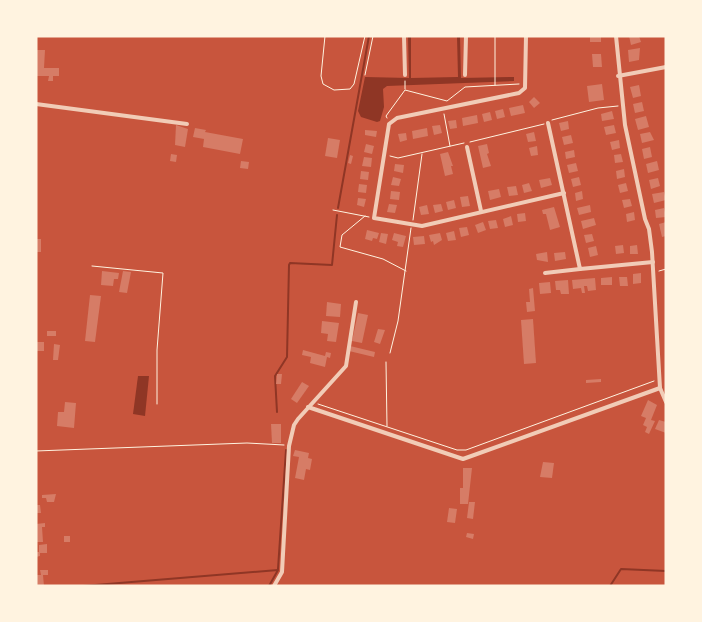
<svg xmlns="http://www.w3.org/2000/svg" width="702" height="622" viewBox="0 0 702 622" font-family="'Asap Condensed',sans-serif">
<rect width="100%" height="100%" fill="#c8553d"/>
<g fill="#8f3625">
<path d="M408,36h3v42l47,-1 -1,-41h3l1,42 53,-1v4l-127,5 -4,3 1,18 -4,14 -3,1 -16,-5 -3,-6 7,-34 44,1z"/>
<path d="M138,376h11l-4,40 -12,-2z"/>
</g>
<g fill="none" stroke-linecap="round" stroke-linejoin="round">
<g stroke="#8f3625" stroke-width="2">
<path d="M338,208l31,-172"/>
<path d="M277,412l-2,-36 12,-19 2,-92 1,-2 42,2 5,-50"/>
<path d="M278,569l8,-119"/>
<path d="M83,586l195,-16 -9,16"/>
<path d="M610,586l11,-17 45,2"/>
</g>
</g>
<g fill="#d67c66">
<rect x="590" y="36" width="11" height="6"/>
<path d="M629,36h10l2,6 -10,3z"/>
<path d="M640,48l-1,12 -10,2 -1,-12z"/>
<path d="M36,50h9l-1,18h15v8h-6v5h-5l1,-5h-13z"/>
<path d="M592,54h9l1,13h-9z"/>
<path d="M602,84l2,16 -15,2 -2,-16z"/>
<path d="M639,85l2,11 -8,2 -3,-11z"/>
<path d="M534,97l6,6 -6,5 -5,-6z"/>
<path d="M642,102l2,9 -9,2 -2,-9z"/>
<path d="M523,105l2,8 -14,3 -2,-8z"/>
<path d="M503,109l2,8 -8,2 -2,-8z"/>
<path d="M612,111l2,8 -12,2 -1,-7z"/>
<path d="M490,112l2,8 -8,2 -2,-8z"/>
<path d="M477,115l1,8 -15,3 -1,-8z"/>
<path d="M646,116l3,11 -11,3 -3,-11z"/>
<path d="M456,120l1,8 -7,1 -2,-8z"/>
<path d="M568,121l1,8 -8,2 -2,-8z"/>
<path d="M176,125l12,4 -3,18 -10,-2z"/>
<path d="M440,125l2,8 -8,2 -2,-9z"/>
<path d="M614,125l2,8 -10,2 -2,-8z"/>
<path d="M195,128l11,2 -1,2 38,7 -3,15 -37,-7 1,-8 -11,-2z"/>
<path d="M427,128l1,8 -15,3 -1,-8z"/>
<path d="M365,130l12,1 -1,6 -11,-2z"/>
<path d="M534,132l2,9 -8,1 -2,-8z"/>
<path d="M650,132l4,8 -12,3 -2,-9z"/>
<path d="M406,133l1,7 -7,2 -2,-8z"/>
<path d="M571,135l2,8 -9,2 -2,-8z"/>
<path d="M328,138l12,2 -3,18 -12,-2z"/>
<path d="M619,140l1,8 -8,2 -2,-8z"/>
<path d="M366,144l8,2 -2,8 -8,-2z"/>
<path d="M487,144l2,9 -2,1 4,12 -8,2 -5,-22z"/>
<path d="M537,146l1,9 -7,1 -2,-8z"/>
<path d="M650,147l2,10 -8,2 -2,-10z"/>
<path d="M574,150l1,7 -9,2 -1,-7z"/>
<path d="M448,152l5,14h-2l2,8 -8,2 -5,-22z"/>
<path d="M171,154l6,1 -1,7 -6,-1z"/>
<path d="M621,154l2,8 -8,1 -1,-8z"/>
<path d="M350,155l3,1 -2,8 -3,-1z"/>
<path d="M364,157l8,1 -1,9 -9,-1z"/>
<path d="M241,161l8,1 -1,7 -8,-1z"/>
<path d="M657,161l2,9 -11,3 -2,-9z"/>
<path d="M576,163l2,8 -9,2 -2,-8z"/>
<path d="M395,164l9,1 -1,8 -9,-2z"/>
<path d="M624,169l1,8 -8,2 -1,-8z"/>
<path d="M361,171l8,1 -1,8 -8,-1z"/>
<path d="M393,177l8,2 -2,7 -8,-1z"/>
<path d="M579,177l2,8 -8,2 -2,-8z"/>
<path d="M550,178l2,7 -11,3 -2,-8z"/>
<path d="M658,178l2,8 -9,3 -2,-9z"/>
<path d="M529,183l3,8 -8,2 -2,-8z"/>
<path d="M626,183l2,8 -8,2 -2,-8z"/>
<path d="M359,184l8,1 -1,8 -8,-1z"/>
<path d="M516,186l2,9 -9,1 -2,-9z"/>
<path d="M499,189l2,8 -11,3 -2,-9z"/>
<path d="M391,191l9,1 -1,8 -9,-1z"/>
<path d="M582,191l1,8 -7,2 -1,-8z"/>
<path d="M664,192l2,8 -12,3 -2,-9z"/>
<path d="M468,196l2,10 -8,1 -2,-10z"/>
<path d="M358,198l8,1 -2,8 -7,-2z"/>
<path d="M630,199l2,7 -8,2 -2,-8z"/>
<path d="M454,200l2,8 -8,2 -2,-8z"/>
<path d="M389,204l8,1 -2,8 -8,-1z"/>
<path d="M441,204l2,7 -8,2 -2,-8z"/>
<path d="M427,205l2,9 -8,1 -2,-8z"/>
<path d="M590,205l1,7 -12,3 -2,-7z"/>
<path d="M554,207l6,20 -10,3 -4,-16h-3l-1,-4z"/>
<path d="M664,208l2,9 -10,1 -1,-8z"/>
<path d="M634,212l1,8 -8,2 -1,-8z"/>
<path d="M525,213l1,8 -8,1 -1,-8z"/>
<path d="M511,216l2,9 -8,2 -2,-8z"/>
<path d="M594,218l2,7 -13,4 -2,-8z"/>
<path d="M496,220l2,8 -8,1 -2,-8z"/>
<path d="M483,222l3,8 -8,3 -3,-8z"/>
<path d="M666,222v14l-4,1 -3,-13z"/>
<path d="M467,227l2,8 -8,2 -2,-9z"/>
<path d="M367,230l12,3 -2,6 -4,-1 -1,3 -7,-2z"/>
<path d="M454,231l2,9 -8,1 -2,-8z"/>
<path d="M381,233l7,1 -2,10 -7,-2z"/>
<path d="M394,233l12,3 -3,11 -6,-1 1,-4 -6,-2z"/>
<path d="M440,233l2,7 -8,5 -1,-4 -2,1 -2,-7z"/>
<path d="M592,234l2,7 -8,2 -2,-8z"/>
<path d="M424,236l1,8 -11,1 -1,-8z"/>
<rect x="36" y="239" width="5" height="13"/>
<path d="M623,245l1,8 -8,1 -1,-8z"/>
<path d="M637,245l1,9h-8v-8z"/>
<path d="M596,246l2,9 -8,2 -2,-9z"/>
<path d="M547,252l1,10 -11,-2 -1,-6z"/>
<path d="M565,252l1,7 -11,2 -1,-8z"/>
<path d="M102,271l17,2 -1,6h-4l-1,7 -12,-1z"/>
<path d="M123,271l8,1 -4,21 -8,-1z"/>
<path d="M641,273v10l-8,1v-10z"/>
<path d="M612,277v8h-11v-7z"/>
<path d="M619,277h8l1,9h-8z"/>
<path d="M595,278l1,12 -8,1 -1,-5h-3l1,7h-3l-1,-5 -8,1 -1,-9z"/>
<path d="M568,280l1,14h-8l-1,-4h-4l-1,-9z"/>
<path d="M550,282l1,11 -11,1 -1,-11z"/>
<path d="M533,288l2,23 -8,1 -1,-10h4l-1,-13z"/>
<path d="M90,295l11,1 -6,46 -10,-1z"/>
<path d="M327,302l14,2 -1,13 -14,-1z"/>
<path d="M358,313l10,2 -6,28 -10,-2z"/>
<path d="M533,319l3,44 -12,1 -3,-44z"/>
<path d="M322,321l17,2 -3,19 -9,-1 1,-7 -7,-1z"/>
<path d="M378,329l7,1 -5,14 -6,-2z"/>
<rect x="47" y="331" width="9" height="5"/>
<rect x="36" y="342" width="8" height="9"/>
<path d="M54,344l6,1 -2,15h-5z"/>
<path d="M350,346l25,6 -1,5 -25,-6z"/>
<path d="M303,350l22,6 1,-4 5,1 -1,5 -3,-1 -2,10 -15,-4 1,-6 -9,-2z"/>
<path d="M277,374h5l-1,10h-5z"/>
<path d="M601,379v3l-15,1v-3z"/>
<path d="M302,382l7,4 -12,17 -6,-4z"/>
<path d="M648,400l9,5 -6,15 4,1 -6,13 -4,-2 2,-5 -4,-2 3,-7 -5,-2z"/>
<path d="M65,402l11,1 -2,25 -17,-2 1,-14h6z"/>
<path d="M659,420l7,2v11l-11,-4z"/>
<path d="M271,424h10v19h-9z"/>
<path d="M295,450l14,3 -1,5 4,1 -2,11 -4,-1 -2,11 -9,-2 4,-21 -6,-1z"/>
<path d="M543,462l11,1 -2,15 -12,-1z"/>
<path d="M463,468h9l-4,36h-8v-16h3z"/>
<path d="M56,494l-2,8h-7l-1,-4h-4v-3z"/>
<path d="M469,502h6l-2,17 -6,-1z"/>
<path d="M36,505h4l1,8h-5z"/>
<path d="M449,508l8,1 -2,14 -8,-1z"/>
<path d="M45,523v4h-3l1,15h-7v-18z"/>
<path d="M467,533l7,1 -1,5 -7,-2z"/>
<rect x="64" y="536" width="6" height="6"/>
<path d="M47,544v9h-7v3l-4,1v-5h3v-7z"/>
<path d="M40,570h8v5h-5l1,11h-8v-11h5z"/>
</g>
<g fill="none" stroke-linecap="round" stroke-linejoin="round">
<g stroke="#fff3e0" stroke-width="1">
<path d="M325,36l-4,40 2,8 11,6 16,-1 4,-5 11,-48"/>
<path d="M495,36v49"/>
<path d="M365,75l8,-39"/>
<path d="M405,81v8"/>
<path d="M444,114l6,32"/>
<path d="M387,118l-1,-2 19,-26 42,11 18,-14 54,-3"/>
<path d="M552,120l46,-12 20,-2"/>
<path d="M470,142l74,-18"/>
<path d="M390,156l8,2 66,-15"/>
<path d="M333,210l36,7"/>
<path d="M365,216l-23,19 -2,12 43,12 23,12"/>
<path d="M413,220l9,-66"/>
<path d="M92,266l71,7 -6,77v54"/>
<path d="M659,271l7,-2"/>
<path d="M390,353l8,-32 13,-93"/>
<path d="M386,362l1,64"/>
<path d="M318,404l139,46h9l188,-69"/>
<path d="M36,451l211,-8 37,2"/>
</g>
<g stroke="#f1ccb7" stroke-width="4">
<path d="M404,36l1,39"/>
<path d="M526,36l-1,52 -6,5 -122,25 -8,6 -15,94 48,8 142,-33"/>
<path d="M616,36l9,89 20,94 4,10 3,23 8,136 6,14"/>
<path d="M465,75l1,-39"/>
<path d="M618,76l48,-9"/>
<path d="M36,104l151,20"/>
<path d="M548,123l32,146 73,-7"/>
<path d="M467,147l14,64"/>
<path d="M545,273l35,-4"/>
<path d="M308,407l155,52 197,-71"/>
<path d="M274,586l8,-14 7,-126 5,-21 4,-6 48,-53 10,-64"/>
</g>
</g>
<rect width="702" height="622" fill="none" stroke="#fff3e0" stroke-width="75"/>
</svg>
